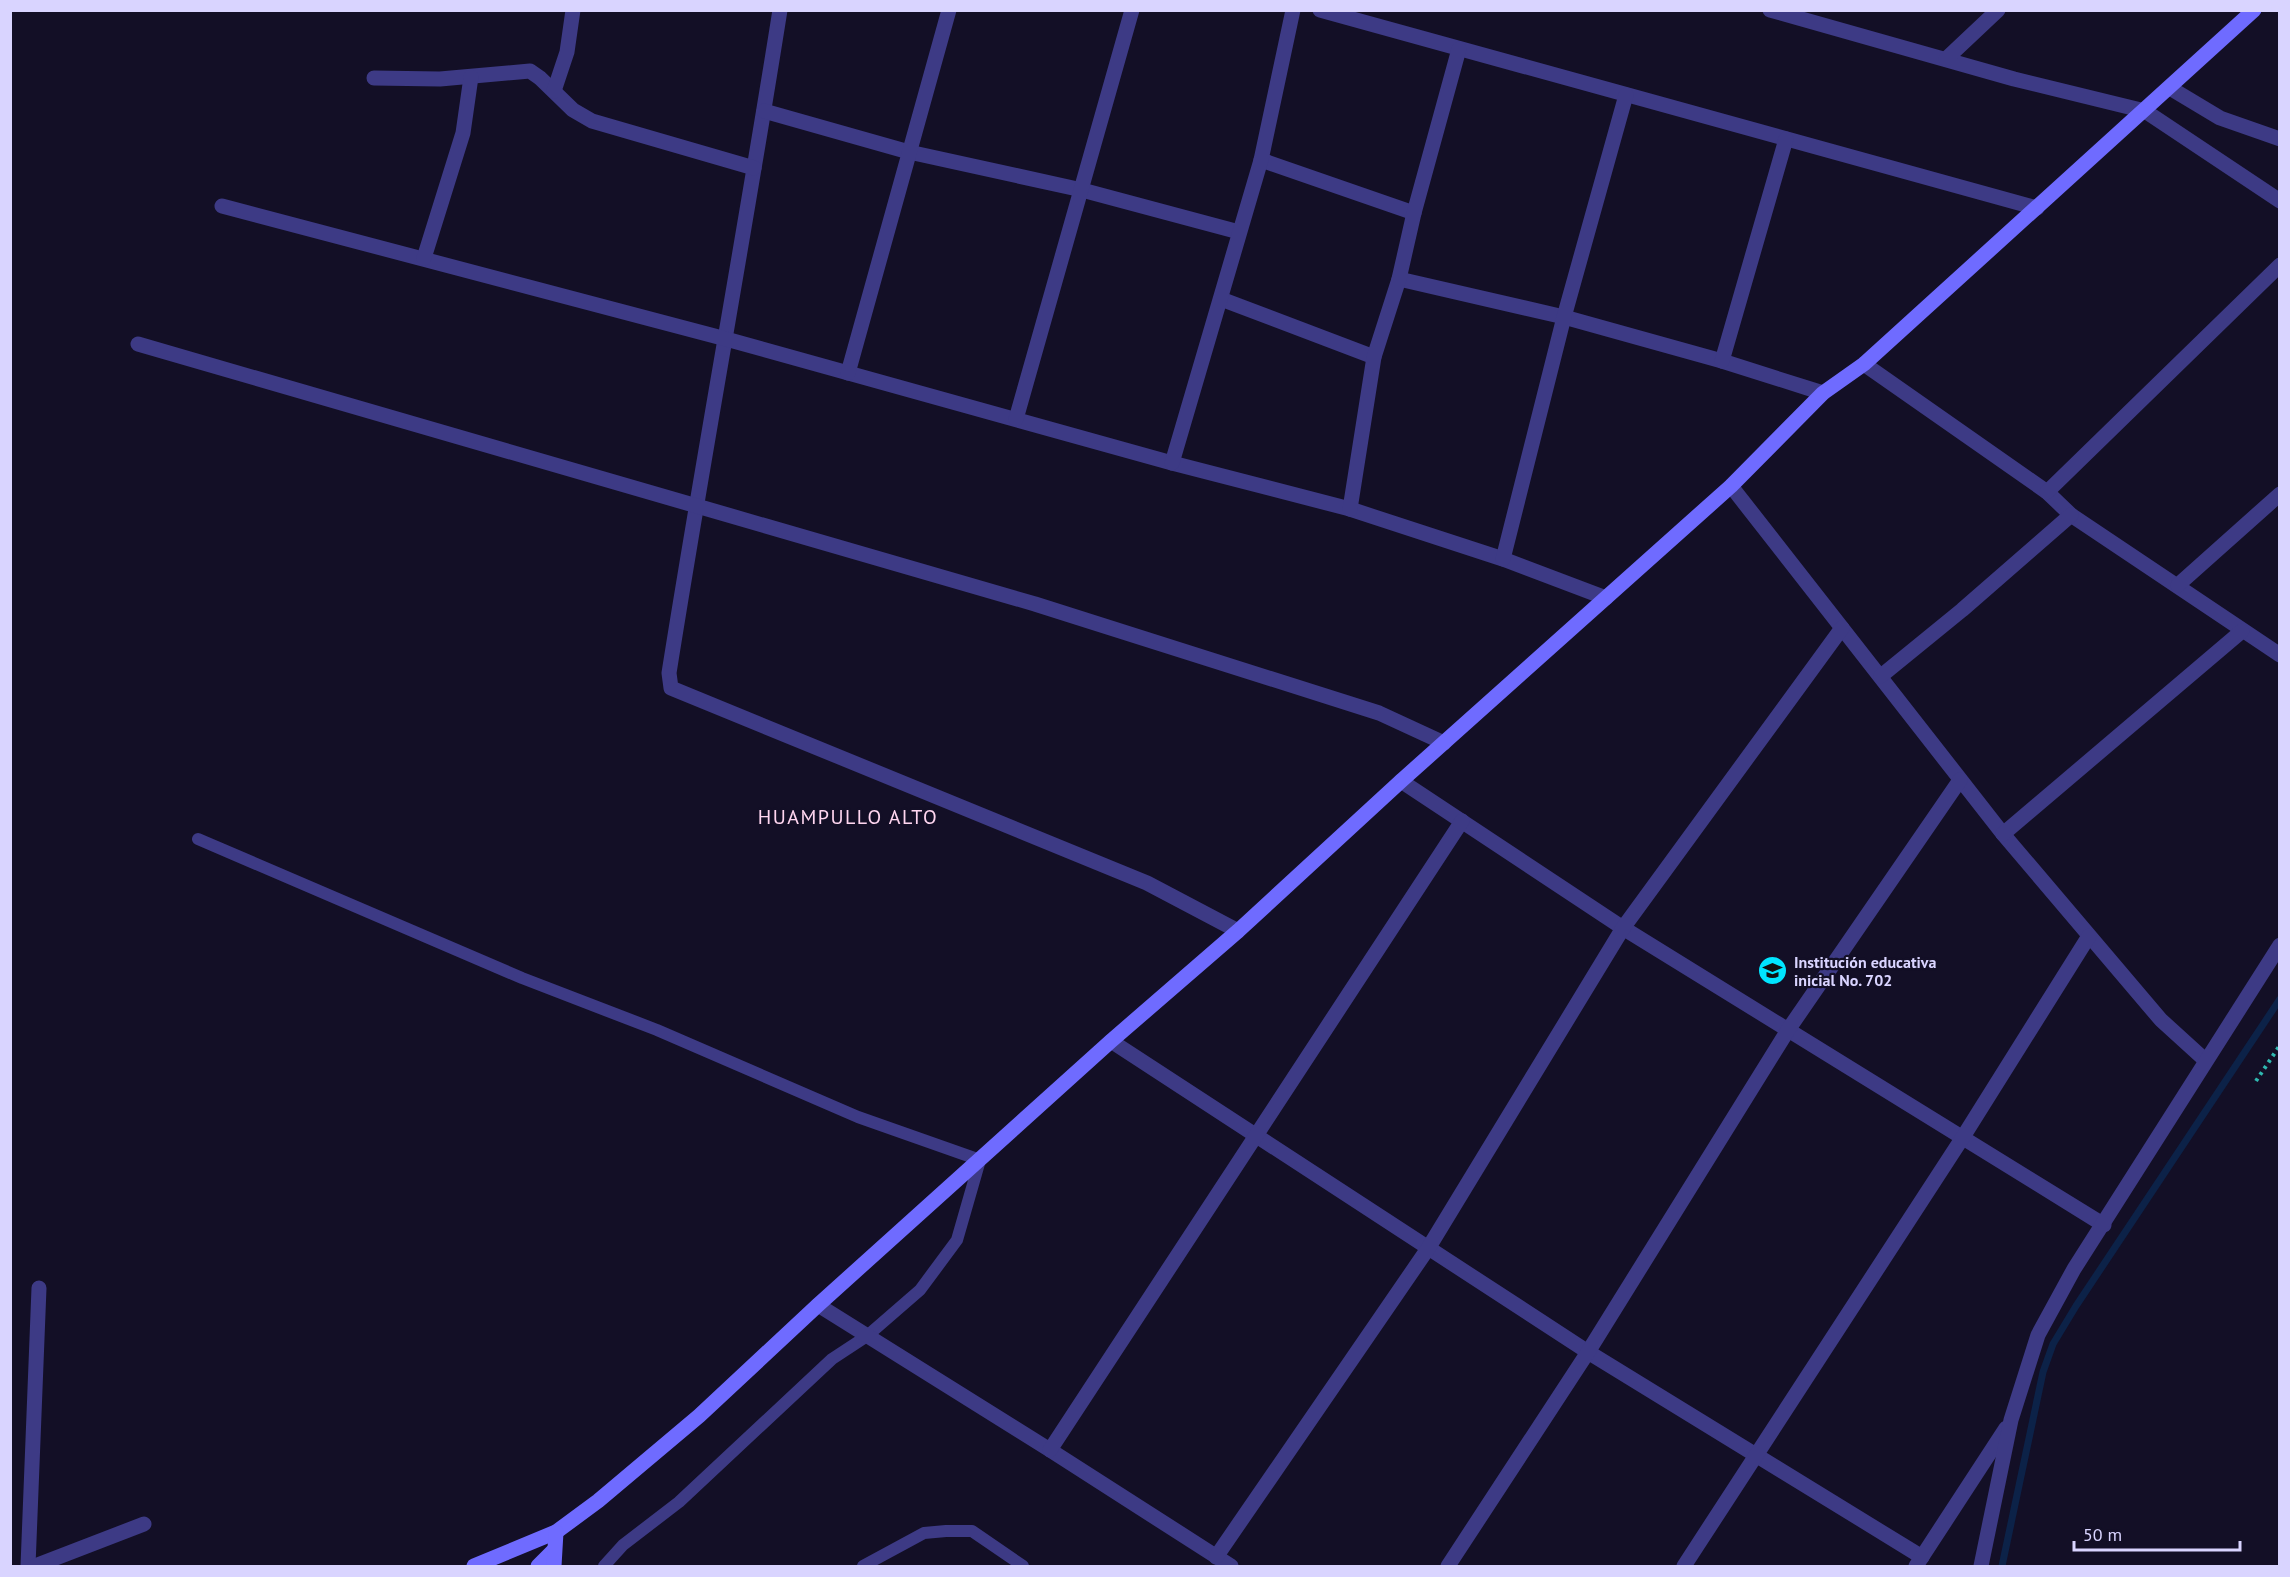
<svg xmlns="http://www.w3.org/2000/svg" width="2290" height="1577" viewBox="0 0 2290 1577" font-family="'PT Sans',sans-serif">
<rect width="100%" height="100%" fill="#130f26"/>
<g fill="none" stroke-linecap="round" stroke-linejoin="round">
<path stroke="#0c2248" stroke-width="7" d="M2002,1566l41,-194 10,-28 23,-38 204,-307"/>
<path stroke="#2fb8b0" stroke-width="4" stroke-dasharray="3 4.5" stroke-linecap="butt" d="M2256,1081l24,-36"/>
<g stroke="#3d3a85" stroke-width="12">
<path d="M198,839l324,139 135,52 201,87 122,43 -23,80 -37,50 -53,46 -35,23 -153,143 -56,43 -19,21"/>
<path d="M863,1566l61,-33 22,-2h26l51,35"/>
</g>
<g stroke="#3d3a85" stroke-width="15">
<path d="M780,10c-35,222 -76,442 -111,663l2,15 476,195 91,48"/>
<path d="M1320,10l717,198"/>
<path d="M1770,10l244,69 131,32 135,90"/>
<path d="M1946,59l52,-49"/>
<path d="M374,78l66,1 90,-8 10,7 33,32 19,11 162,47"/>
<path d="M2170,88l50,30 60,21"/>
<path d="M554,91l13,-39 6,-42"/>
<path d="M764,111l145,41 173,38 157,42"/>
<path d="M1261,160l153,53"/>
<path d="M222,206l504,133 446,124 178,46 153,50 103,39"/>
<path d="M424,258l39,-125 8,-56"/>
<path d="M1399,279l165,38 158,44 101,32"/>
<path d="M1221,299l153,58"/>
<path d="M138,344l897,260 344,109 65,30"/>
<path d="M1722,361l64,-222"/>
<path d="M1864,364l183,128 24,23 209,140"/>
<path d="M848,373l101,-363"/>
<path d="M1016,419l116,-409"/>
<path d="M1172,463l89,-303 32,-150"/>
<path d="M1731,486l272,348 158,186 44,40"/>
<path d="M2047,492l233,-227"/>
<path d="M1350,509l24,-152 25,-78 15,-66 45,-164"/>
<path d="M1503,559l61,-242 62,-222"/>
<path d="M2178,585l102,-91"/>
<path d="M1881,676l81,-66 109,-95"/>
<path d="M1401,781l222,147 481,297"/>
<path d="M2003,834l239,-203"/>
<path d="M1111,1041l477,311 334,205"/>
<path d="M818,1305l232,145 181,116"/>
<path d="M1050,1450l412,-629"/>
<path d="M1216,1557l213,-310 194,-319 219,-300"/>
<path d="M28,1566l11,-278"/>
<path d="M35,1566l109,-42"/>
<path d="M1448,1566l140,-214 200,-322 172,-250"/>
<path d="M1684,1566l279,-429 126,-201"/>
<path d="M1916,1566l90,-138"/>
<path d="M1981,1566l30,-146 27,-85 36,-66 206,-324"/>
</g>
<g stroke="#6f6bff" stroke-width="15">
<path d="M474,1566l82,-34 42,-31 101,-85 119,-111 293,-264 127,-110 163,-150 330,-295 92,-93 41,-29 390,-354"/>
<path d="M538,1566l16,-16"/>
<path d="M554,1566l2,-34"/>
</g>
</g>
<defs>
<symbol id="school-disc" viewBox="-11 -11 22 22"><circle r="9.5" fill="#00e5ff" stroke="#130f26"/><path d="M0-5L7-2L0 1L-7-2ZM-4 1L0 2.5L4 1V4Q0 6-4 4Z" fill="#111"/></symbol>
</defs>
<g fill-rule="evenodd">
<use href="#school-disc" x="1756" y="954" width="33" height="33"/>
</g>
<g text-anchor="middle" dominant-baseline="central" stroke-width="4.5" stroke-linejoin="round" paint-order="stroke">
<g font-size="16" font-weight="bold" fill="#d9d4ff" stroke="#130f26" text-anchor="start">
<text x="1794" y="962">Institución educativa<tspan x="1794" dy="18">inicial No. 702</tspan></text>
</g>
<g font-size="20" letter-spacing="1.5" fill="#ffd6f0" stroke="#130f26">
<text x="848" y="817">HUAMPULLO ALTO</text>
</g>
</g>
<rect width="2290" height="1577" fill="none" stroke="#d9d4ff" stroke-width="24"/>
<path d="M2074 1541v9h166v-9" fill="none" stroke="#d9d4ff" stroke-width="3"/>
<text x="2083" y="1541" font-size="18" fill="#d9d4ff" stroke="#130f26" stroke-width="4.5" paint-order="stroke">50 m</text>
</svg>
